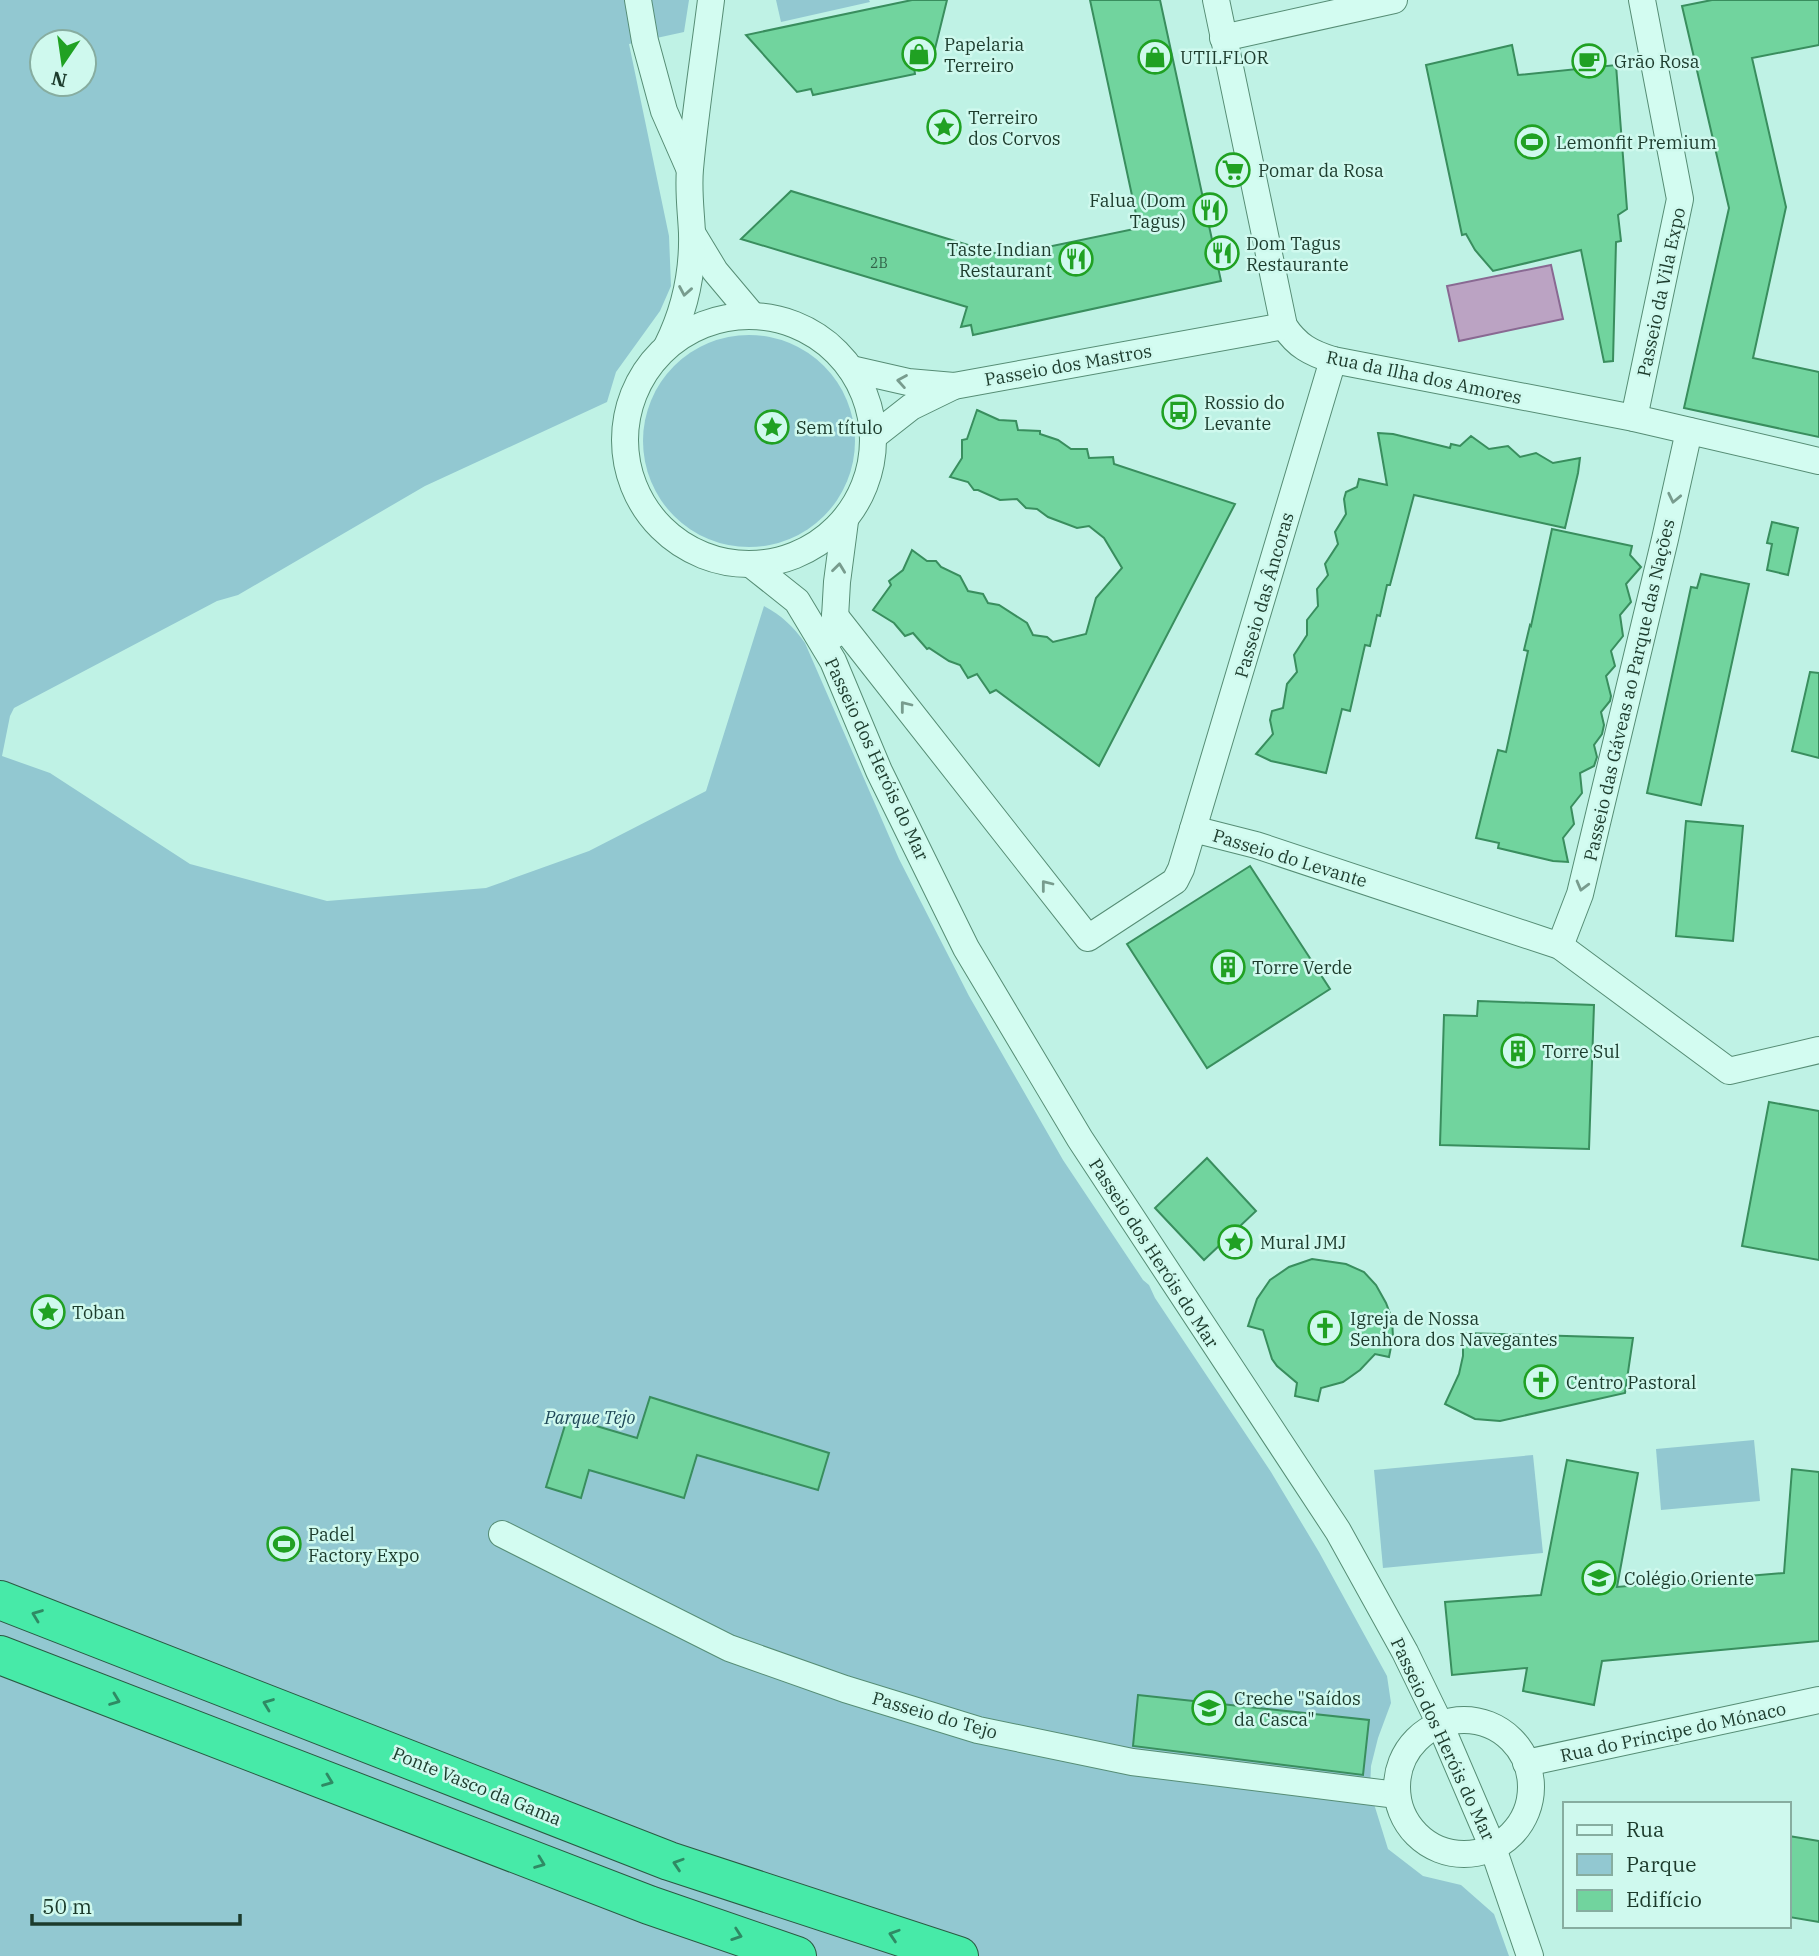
<svg xmlns="http://www.w3.org/2000/svg" width="1819" height="1956" viewBox="0 0 1819 1956" font-family="'IBM Plex Serif',serif">
<rect width="100%" height="100%" fill="#bff2e5"/>
<g fill="#92c8d1" fill-rule="evenodd">
<path d="M0,0h689l-5,32 -55,12 40,192 2,50 -11,25 -44,61 -9,30 -182,84 -187,109 -21,6 -203,107 -4,8 -8,40 48,17 140,91 137,37 159,-13 103,-37 117,-60 58,-185c18,10 29,20 41,37l94,216 70,137 94,164 80,120 6,5 6,13 116,174 48,80 68,124 4,27 -13,35 -7,28 -1,25 18,58 35,27 38,9 33,29 15,42h-1509zM42,42h42v42h-42z"/>
<path d="M776,0h93l1,2 -89,20z"/>
<circle cx="749" cy="441" r="106"/>
<path d="M1754,1440l6,61 -99,9 -5,-61z"/>
<path d="M1533,1455l10,98 -160,15 -9,-98z"/>
</g>
<path fill="#bba3c3" stroke="#896992" stroke-width="2" d="M1551,265l12,54 -104,22 -12,-55z"/>
<g fill="#71d49e" stroke="#398e5e" stroke-width="2">
<path d="M912,0h35l-16,65 -17,3 1,6 -102,21 -2,-6 -14,3 -51,-57z"/>
<path d="M1090,0h70l61,281 -248,54 -2,-10 -10,2 6,-20 -226,-68 50,-48 213,65 135,-28z"/>
<path d="M1712,0h107v45l-67,13 34,149 -33,151 66,14v65l-135,-29 45,-200 -47,-202z"/>
<path d="M1512,45l6,30 98,-10 11,144 -9,6 3,26 -5,1 -3,119 -9,1 -23,-112 -88,21 -18,-21 -9,-16 -4,1 -36,-170z"/>
<path d="M977,410l22,10 17,1 2,9 22,1v3l18,6 13,9h16l2,9 24,-1 1,7 121,40 -136,262 -103,-76 -6,3 -13,-19 -9,4 -8,-13 -11,-4 -20,-13 -2,1 -14,-16 -8,3 -11,-13 -21,-13 18,-25 -2,-4 14,-11 9,-20 15,11h9l5,6 19,9 8,15 15,3 5,9 11,2 28,18 6,12 14,2 6,5 33,-8 10,-36 26,-30 -18,-30 -15,-12 -12,2 -29,-11 -11,-8 -11,-1 -9,-9 -17,1 -22,-10h-4l-6,-8 -18,-5 12,-19v-18l5,-1z"/>
<path d="M1378,433l15,1 57,14 1,-4 9,2 11,-10 18,13 19,-3 12,11 16,-4 17,10 27,-5 -2,15 -13,55 -151,-33 -24,90h-3l-7,31 -3,-1 -7,31 -5,-1 -15,66 -8,-2 -16,64 -55,-12 -15,-7 17,-20 -3,-14 2,-9 11,-3 4,-24 10,-12 -3,-17 13,-20v-15l11,-14 -1,-17 11,-14 -3,-11 13,-20 -3,-12 11,-18 -2,-15 2,-7 11,-5 2,-8 28,6z"/>
<path d="M1772,522l26,6 -10,47 -21,-5 5,-26 -5,-1z"/>
<path d="M1552,529l80,17 -2,9 11,12 -15,17 5,18 -11,13 3,21 -12,15 4,15 -9,10 5,20 -1,5 -9,11 3,13 -2,9 -8,11 3,12 -3,9 -14,7 2,20 -11,14 3,17 -11,14 5,24 -15,-1 -55,-13 1,-5 -23,-5 22,-88 8,2 22,-101 -4,-1 6,-25 1,1z"/>
<path d="M1701,574l48,10 -48,221 -54,-12 44,-206 6,1z"/>
<path d="M1810,672l9,1v85l-27,-7z"/>
<path d="M1686,821l57,5 -10,115 -57,-5z"/>
<path d="M1250,866l80,123 -123,79 -80,-124z"/>
<path d="M1478,1001l116,4 -5,144 -149,-4 4,-130 33,1z"/>
<path d="M1769,1102l50,9v149l-77,-14z"/>
<path d="M1207,1158l49,53 -52,49 -49,-52z"/>
<path d="M1312,1259l34,5 18,8 12,13 10,18 6,16 1,18 -4,20 -14,-3 -15,16 -17,12 -22,6 -3,13 -23,-5 2,-13 -20,-17 -5,-7 -9,-29 -15,-4 9,-27 13,-19 19,-13z"/>
<path d="M1463,1333l170,5 -8,55 -125,28 -25,-2 -30,-15 14,-30 4,-18z"/>
<path d="M650,1397l179,56 -11,37 -121,-35 -13,43 -95,-28 -8,28 -35,-11 20,-65 8,2 2,-4 61,18z"/>
<path d="M1567,1460l71,13 -21,114 167,-14 8,-104 27,3v169l-217,20 -8,44 -71,-14 4,-23 -75,7 -7,-73 96,-7z"/>
<path d="M1138,1695l231,25 -6,55 -230,-29z"/>
<path d="M1789,1836l30,5v81l-30,-5z"/>
</g>
<g fill="none" stroke-linecap="round" stroke-linejoin="round">
<defs>
<g id="street">
<path d="M638,0l7,41 19,70 25,57"/>
<path d="M1216,0l68,326c13,20 27,27 49,34l301,58 185,43"/>
<path d="M1223,38l171,-38"/>
<path d="M692,233l23,38 37,44"/>
<circle cx="749" cy="440" r="124"/>
<path d="M667,346c17,-34 26,-74 25,-113 -1,-22 -4,-42 -2,-64 5,-56 14,-113 21,-169"/>
<path d="M851,369l57,13 46,4 330,-60"/>
<path d="M1634,418l46,-219 -38,-199"/>
<path d="M874,436l37,-29 41,-20"/>
<path d="M753,566l44,35 36,60 46,110 87,177 114,191 258,392 67,121 34,70 54,126 37,108"/>
<path d="M835,616l253,322 87,-57 6,-12 12,-40 63,16 304,101 169,125 90,-21"/>
<path d="M834,635l3,-53 8,-61"/>
<path d="M1193,829l140,-469"/>
<path d="M1560,946l20,-52 85,-355 24,-108"/>
<path d="M502,1534l227,114 116,41 133,41 154,32 265,33"/>
<circle cx="1464" cy="1787" r="67"/>
<path d="M1526,1763l293,-63"/>
</g>
<g id="highway">
<path d="M0,1600l669,261 290,95"/>
<path d="M0,1655l649,250 148,51"/>
</g>
</defs>
<use href="#street" stroke="#568d75" stroke-width="28"/>
<use href="#highway" stroke="#2a5a42" stroke-width="40"/>
<use href="#street" stroke="#d3fcf1" stroke-width="26"/>
<use href="#highway" stroke="#47eaa8" stroke-width="38"/>
</g>
<defs><path id="oneway-chevron" d="M-2-3.5L2.5 0L-2 3.5" fill="none" stroke-width="1.6" stroke-linecap="round" stroke-linejoin="round" transform="scale(1.75)"/></defs>
<g stroke="#789c8e">
<use href="#oneway-chevron" transform="translate(685 291) rotate(100)"/>
<use href="#oneway-chevron" transform="translate(902 381) rotate(-170)"/>
<use href="#oneway-chevron" transform="translate(1674 498) rotate(102)"/>
<use href="#oneway-chevron" transform="translate(839 568) rotate(-83)"/>
<use href="#oneway-chevron" transform="translate(905 706) rotate(-128)"/>
<use href="#oneway-chevron" transform="translate(1046 885) rotate(-128)"/>
<use href="#oneway-chevron" transform="translate(1582 886) rotate(105)"/>
</g>
<g stroke="#2f8a64">
<use href="#oneway-chevron" transform="translate(37 1615) rotate(-159)"/>
<use href="#oneway-chevron" transform="translate(115 1700) rotate(21)"/>
<use href="#oneway-chevron" transform="translate(268 1704) rotate(-159)"/>
<use href="#oneway-chevron" transform="translate(328 1781) rotate(21)"/>
<use href="#oneway-chevron" transform="translate(540 1863) rotate(21)"/>
<use href="#oneway-chevron" transform="translate(678 1864) rotate(-162)"/>
<use href="#oneway-chevron" transform="translate(737 1935) rotate(19)"/>
<use href="#oneway-chevron" transform="translate(894 1935) rotate(-162)"/>
</g>
<defs>
<symbol id="shop-ring" viewBox="-11 -11 22 22"><circle r="9.5" fill="#cff9ee" stroke="#20a123" stroke-width="1.5"/><path d="M-5-2.5h2.3a2.7 3.5 0 0 1 5.4 0H5L5.5 6h-11ZM-1.5-2.5h3a1.5 2.3 0 0 0-3 0Z" fill="#20a123"/></symbol>
<symbol id="cafe-ring" viewBox="-11 -11 22 22"><circle r="9.5" fill="#cff9ee" stroke="#20a123" stroke-width="1.5"/><path d="M-5.5-4.5H6V0H3Q3 3.5 0 3.5H-2.5Q-5.5 3.5-5.5 0ZM3-3.2v2h1.7v-2ZM-6 4.5H4V6H-6Z" fill="#20a123"/></symbol>
<symbol id="sight-ring" viewBox="-11 -11 22 22"><circle r="9.5" fill="#cff9ee" stroke="#20a123" stroke-width="1.5"/><path d="M0-6L1.8-2.2L6-1.7L2.9 1.2L3.7 5.4L0 3.3L-3.7 5.4L-2.9 1.2L-6-1.7L-1.8-2.2Z" fill="#20a123"/></symbol>
<symbol id="stadium-ring" viewBox="-11 -11 22 22"><circle r="9.5" fill="#cff9ee" stroke="#20a123" stroke-width="1.5"/><path d="M0-5a6.5 5 0 1 0 0 10a6.5 5 0 1 0 0-10ZM-3.5-1.8h7v3.6h-7Z" fill="#20a123"/></symbol>
<symbol id="supermarket-ring" viewBox="-11 -11 22 22"><circle r="9.5" fill="#cff9ee" stroke="#20a123" stroke-width="1.5"/><path d="M-6-5.5h2.5l.6 2H6L4.5 2H-2.5L-4.4-4H-6ZM-1.5 3.2a1.3 1.3 0 1 0 .1 0ZM3 3.2a1.3 1.3 0 1 0 .1 0Z" fill="#20a123"/></symbol>
<symbol id="restaurant-ring" viewBox="-11 -11 22 22"><circle r="9.5" fill="#cff9ee" stroke="#20a123" stroke-width="1.5"/><path d="M-5-6h1v4h1v-4h1v4h1v-4h1v5L-1.5 .5V6h-2V.5L-5-1ZM5-6V6H3V1.5H1.5Q1.5-4 5-6Z" fill="#20a123"/></symbol>
<symbol id="bus-ring" viewBox="-11 -11 22 22"><circle r="9.5" fill="#cff9ee" stroke="#20a123" stroke-width="1.5"/><path d="M-5-6H5V4H4V6H2V4H-2V6H-4V4H-5ZM-3.5-4V0h7V-4ZM-3.5 1.2v1.5H-2V1.2ZM2 1.2v1.5H3.5V1.2Z" fill="#20a123"/></symbol>
<symbol id="building-ring" viewBox="-11 -11 22 22"><circle r="9.5" fill="#cff9ee" stroke="#20a123" stroke-width="1.5"/><path d="M-4-6H4V6H1V3H-1V6H-4ZM-2.5-4.3h1.7v1.8h-1.7ZM.8-4.3h1.7v1.8H.8ZM-2.5-1h1.7V.8h-1.7ZM.8-1h1.7V.8H.8Z" fill="#20a123"/></symbol>
<symbol id="church-ring" viewBox="-11 -11 22 22"><circle r="9.5" fill="#cff9ee" stroke="#20a123" stroke-width="1.5"/><path d="M-1.2-6h2.4v3.5h3.3v2.4h-3.3V6h-2.4V-.1h-3.3v-2.4h3.3Z" fill="#20a123"/></symbol>
<symbol id="school-ring" viewBox="-11 -11 22 22"><circle r="9.5" fill="#cff9ee" stroke="#20a123" stroke-width="1.5"/><path d="M0-5L7-2L0 1L-7-2ZM-4 1L0 2.5L4 1V4Q0 6-4 4Z" fill="#20a123"/></symbol>
</defs>
<g fill-rule="evenodd">
<use href="#shop-ring" x="900" y="35" width="38" height="38"/>
<use href="#shop-ring" x="1136" y="38" width="38" height="38"/>
<use href="#cafe-ring" x="1570" y="42" width="38" height="38"/>
<use href="#sight-ring" x="925" y="108" width="38" height="38"/>
<use href="#stadium-ring" x="1513" y="123" width="38" height="38"/>
<use href="#supermarket-ring" x="1214" y="151" width="38" height="38"/>
<use href="#restaurant-ring" x="1191" y="191" width="38" height="38"/>
<use href="#restaurant-ring" x="1203" y="234" width="38" height="38"/>
<use href="#restaurant-ring" x="1057" y="240" width="38" height="38"/>
<use href="#bus-ring" x="1160" y="393" width="38" height="38"/>
<use href="#sight-ring" x="753" y="408" width="38" height="38"/>
<use href="#building-ring" x="1209" y="948" width="38" height="38"/>
<use href="#building-ring" x="1499" y="1032" width="38" height="38"/>
<use href="#sight-ring" x="1216" y="1223" width="38" height="38"/>
<use href="#sight-ring" x="29" y="1293" width="38" height="38"/>
<use href="#church-ring" x="1306" y="1309" width="38" height="38"/>
<use href="#church-ring" x="1522" y="1363" width="38" height="38"/>
<use href="#stadium-ring" x="265" y="1525" width="38" height="38"/>
<use href="#school-ring" x="1580" y="1559" width="38" height="38"/>
<use href="#school-ring" x="1190" y="1689" width="38" height="38"/>
</g>
<g text-anchor="middle" dominant-baseline="central" stroke-width="5" stroke-linejoin="round" paint-order="stroke">
<g font-size="14" fill="#316148">
<text x="879" y="263">2B</text>
</g>
<g font-size="18" fill="#1c3b2c" stroke="#cff9ee" text-anchor="start">
<text x="944" y="44">Papelaria<tspan x="944" dy="21">Terreiro</tspan></text>
<text x="1180" y="57">UTILFLOR</text>
<text x="1614" y="61">Grão Rosa</text>
<text x="968" y="117">Terreiro<tspan x="968" dy="21">dos Corvos</tspan></text>
<text x="1556" y="142">Lemonfit Premium</text>
<text x="1258" y="170">Pomar da Rosa</text>
<text x="1186" y="200" text-anchor="end">Falua (Dom<tspan x="1186" dy="21">Tagus)</tspan></text>
<text x="1246" y="243">Dom Tagus<tspan x="1246" dy="21">Restaurante</tspan></text>
<text x="1052" y="249" text-anchor="end">Taste Indian<tspan x="1052" dy="21">Restaurant</tspan></text>
<text x="1204" y="402">Rossio do<tspan x="1204" dy="21">Levante</tspan></text>
<text x="796" y="427">Sem título</text>
<text x="1252" y="967">Torre Verde</text>
<text x="1542" y="1051">Torre Sul</text>
<text x="1260" y="1242">Mural JMJ</text>
<text x="72" y="1312">Toban</text>
<text x="1350" y="1318">Igreja de Nossa<tspan x="1350" dy="21">Senhora dos Navegantes</tspan></text>
<text x="1566" y="1382">Centro Pastoral</text>
<text x="308" y="1534">Padel<tspan x="308" dy="21">Factory Expo</tspan></text>
<text x="1624" y="1578">Colégio Oriente</text>
<text x="1234" y="1698">Creche "Saídos<tspan x="1234" dy="21">da Casca"</tspan></text>
</g>
<g font-size="18" fill="#1c3b2c" stroke="#cff9ee">
<text transform="translate(1661 292) rotate(-78)">Passeio da Vila Expo</text>
<text transform="translate(1068 365) rotate(-10)">Passeio dos Mastros</text>
<text transform="translate(1424 377) rotate(12)">Rua da Ilha dos Amores</text>
<text transform="translate(1264 595) rotate(-74)">Passeio das Âncoras</text>
<text transform="translate(1629 690) rotate(-77)">Passeio das Gáveas ao Parque das Nações</text>
<text transform="translate(877 759) rotate(65)">Passeio dos Heróis do Mar</text>
<text transform="translate(1290 858) rotate(17)">Passeio do Levante</text>
<text transform="translate(1154 1253) rotate(57)">Passeio dos Heróis do Mar</text>
<text transform="translate(935 1715) rotate(16)">Passeio do Tejo</text>
<text transform="translate(1673 1732) rotate(-12)">Rua do Príncipe do Mónaco</text>
<text transform="translate(1443 1739) rotate(65)">Passeio dos Heróis do Mar</text>
<text transform="translate(477 1786) rotate(22)">Ponte Vasco da Gama</text>
</g>
<g font-size="18" font-style="italic" fill="#204959" stroke="#cff9ee">
<text x="590" y="1417">Parque Tejo</text>
</g>
</g>
<rect x="1563" y="1802" width="228" height="126" fill="#cff9ee" stroke="#87ada0" stroke-width="2"/>
<rect x="1577" y="1825" width="35" height="10" fill="#d3fcf1" stroke="#87ada0" stroke-width="2"/>
<text x="1626" y="1837" font-size="21" fill="#1c3b2c">Rua</text>
<rect x="1577" y="1854" width="35" height="21" fill="#92c8d1" stroke="#87ada0" stroke-width="2"/>
<text x="1626" y="1872" font-size="21" fill="#1c3b2c">Parque</text>
<rect x="1577" y="1890" width="35" height="21" fill="#71d49e" stroke="#87ada0" stroke-width="2"/>
<text x="1626" y="1907" font-size="21" fill="#1c3b2c">Edifício</text>
<g transform="translate(63 63) rotate(193)"><circle r="33" fill="#cff9ee" stroke="#87ada0" stroke-width="2"/>
<path d="M0-5L12 26L0 18L-12 26Z" fill="#20a123"/>
<text y="-10" font-size="19" font-weight="bold" text-anchor="middle" fill="#1c3b2c">N</text>
</g>
<path d="M32 1914v10h208v-10" fill="none" stroke="#1c3b2c" stroke-width="3.5"/>
<text x="42" y="1914" font-size="21" fill="#1c3b2c" stroke="#cff9ee" stroke-width="5" paint-order="stroke">50 m</text>
</svg>
